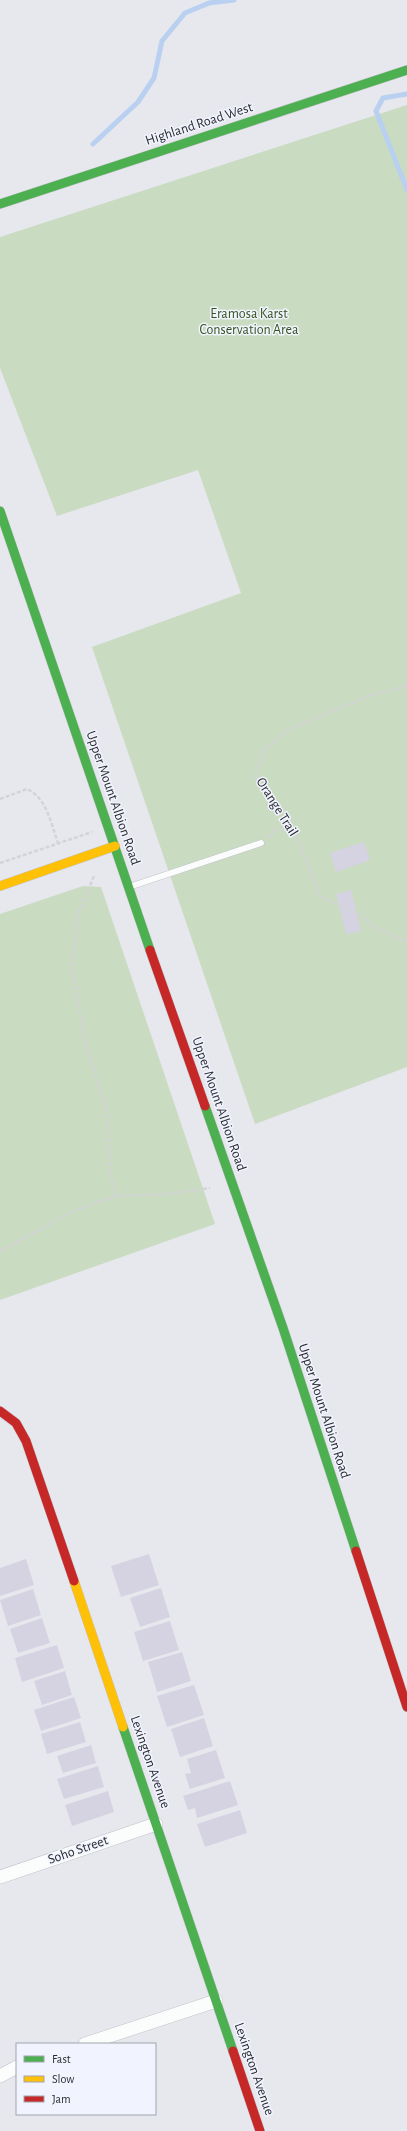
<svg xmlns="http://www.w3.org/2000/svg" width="407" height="2131" viewBox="0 0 407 2131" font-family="'Alegreya Sans',sans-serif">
<rect width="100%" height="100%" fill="#e7e8ee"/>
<g fill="#c9dbc1">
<path d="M407,105v962l-152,57 -163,-477 149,-54 -43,-123 -141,46 -57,-148v-131z"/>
<path d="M83,886l18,1 114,337 -215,76v-386z"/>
</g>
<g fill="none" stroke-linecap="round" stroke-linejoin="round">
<g stroke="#b9d0f0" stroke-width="5">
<path d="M407,94l-24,4 -7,13 31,79"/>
<path d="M93,144l45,-42 16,-24 8,-37 23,-28 24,-10 25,-3"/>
</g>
</g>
<g fill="#d5d3e2">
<path d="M364,842l6,18 -34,12 -6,-19z"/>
<path d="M351,890l10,41 -15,3 -10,-40z"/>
<path d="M149,1554l10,31 -38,12 -10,-31z"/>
<path d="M26,1559l8,26 -34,11v-28z"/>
<path d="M161,1588l9,29 -30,10 -10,-29z"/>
<path d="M33,1589l8,26 -33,11 -8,-26z"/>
<path d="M42,1618l8,25 -32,10 -8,-24z"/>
<path d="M170,1621l9,29 -36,11 -9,-29z"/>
<path d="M57,1645l7,23 -42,14 -7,-24z"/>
<path d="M182,1652l9,29 -34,11 -9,-30z"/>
<path d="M65,1671l7,24 -30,10 -8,-24z"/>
<path d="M194,1685l10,30 -37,12 -10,-31z"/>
<path d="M74,1697l7,21 -40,13 -7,-21z"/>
<path d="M204,1718l9,28 -33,11 -9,-28z"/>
<path d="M80,1722l6,20 -39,12 -6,-20z"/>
<path d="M91,1745l5,18 -33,10 -6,-17z"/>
<path d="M216,1750l9,28 -35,11 -5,-15 6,-1 -4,-14z"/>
<path d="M98,1766l6,21 -40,12 -7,-20z"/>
<path d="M230,1781l8,24 -41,13 -2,-10 -7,2 -5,-14z"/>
<path d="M108,1791l6,21 -42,14 -7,-21z"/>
<path d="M240,1810l7,23 -42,14 -8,-23z"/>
</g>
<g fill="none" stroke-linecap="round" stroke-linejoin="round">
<defs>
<path id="lane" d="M129,887l132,-44"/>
<g id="street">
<path d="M0,1877l156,-53"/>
<path d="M85,2044l131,-43"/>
<path d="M0,2076l17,-9"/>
</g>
<g id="fast">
<path d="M0,204l407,-134"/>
<path d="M0,511l150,439"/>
<path d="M205,1106l78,222 73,223"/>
<path d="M123,1727l110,324"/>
</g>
<g id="slow">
<path d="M0,886l115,-40"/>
<path d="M74,1581l49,146"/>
</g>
<g id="jam">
<path d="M150,950l55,156"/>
<path d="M0,1411l16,12 10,18 48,140"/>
<path d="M356,1551l51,156"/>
<path d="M233,2051l27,80"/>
</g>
</defs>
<use href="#lane" stroke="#c3c4c9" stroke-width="7"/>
<use href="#street" stroke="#c3c4c9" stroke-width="14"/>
<use href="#fast" stroke="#c3c4c9" stroke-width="10"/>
<use href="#slow" stroke="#c3c4c9" stroke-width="10"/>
<use href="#jam" stroke="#c3c4c9" stroke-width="10"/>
<g stroke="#d3d4d6" stroke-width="2.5" stroke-dasharray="4 2" stroke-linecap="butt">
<path d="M407,686l-39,10 -78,33 -25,19 -10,28 35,50 10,18 20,52 39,18 13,12 35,16"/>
<path d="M0,799l27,-10c20,9 24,35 31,54"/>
<path d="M269,837l7,-7 14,-4"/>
<path d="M0,863l92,-31"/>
<path d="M94,876l-16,38 -6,54 13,74 22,70 3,61 7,23"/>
<path d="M0,1251l72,-39 28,-11 17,-5 50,-2 43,-6"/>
</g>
<use href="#lane" stroke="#fbfcfc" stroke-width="6"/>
<use href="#street" stroke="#fbfcfc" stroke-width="13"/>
<use href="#fast" stroke="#4caf50" stroke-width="9"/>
<use href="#slow" stroke="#ffc107" stroke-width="9"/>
<use href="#jam" stroke="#c62828" stroke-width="9"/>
</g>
<g text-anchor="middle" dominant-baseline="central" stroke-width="3" stroke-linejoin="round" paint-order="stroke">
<g font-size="14" fill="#2a2b2f" stroke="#f1f4ff">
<text transform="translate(199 124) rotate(-18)">Highland Road West</text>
<text transform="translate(113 798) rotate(71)">Upper Mount Albion Road</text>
<text transform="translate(277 807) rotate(58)">Orange Trail</text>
<text transform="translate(219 1104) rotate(71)">Upper Mount Albion Road</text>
<text transform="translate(324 1411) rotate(72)">Upper Mount Albion Road</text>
<text transform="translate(150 1762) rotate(71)">Lexington Avenue</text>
<text transform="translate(78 1850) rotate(-19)">Soho Street</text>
<text transform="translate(254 2069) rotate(71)">Lexington Avenue</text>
</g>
<g font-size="14" fill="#33531c" stroke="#f1f4ff">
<text x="249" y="314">Eramosa Karst<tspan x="249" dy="16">Conservation Area</tspan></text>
</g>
</g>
<rect x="16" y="2043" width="140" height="72" fill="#f1f4ff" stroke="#a1a4ac"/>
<rect x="24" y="2056" width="20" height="6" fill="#4caf50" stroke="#a1a4ac"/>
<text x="52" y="2063" font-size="12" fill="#2a2b2f">Fast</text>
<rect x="24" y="2076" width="20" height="6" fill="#ffc107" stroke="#a1a4ac"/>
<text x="52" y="2083" font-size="12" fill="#2a2b2f">Slow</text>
<rect x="24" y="2096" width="20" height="6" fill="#c62828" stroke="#a1a4ac"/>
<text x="52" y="2103" font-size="12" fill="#2a2b2f">Jam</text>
</svg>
